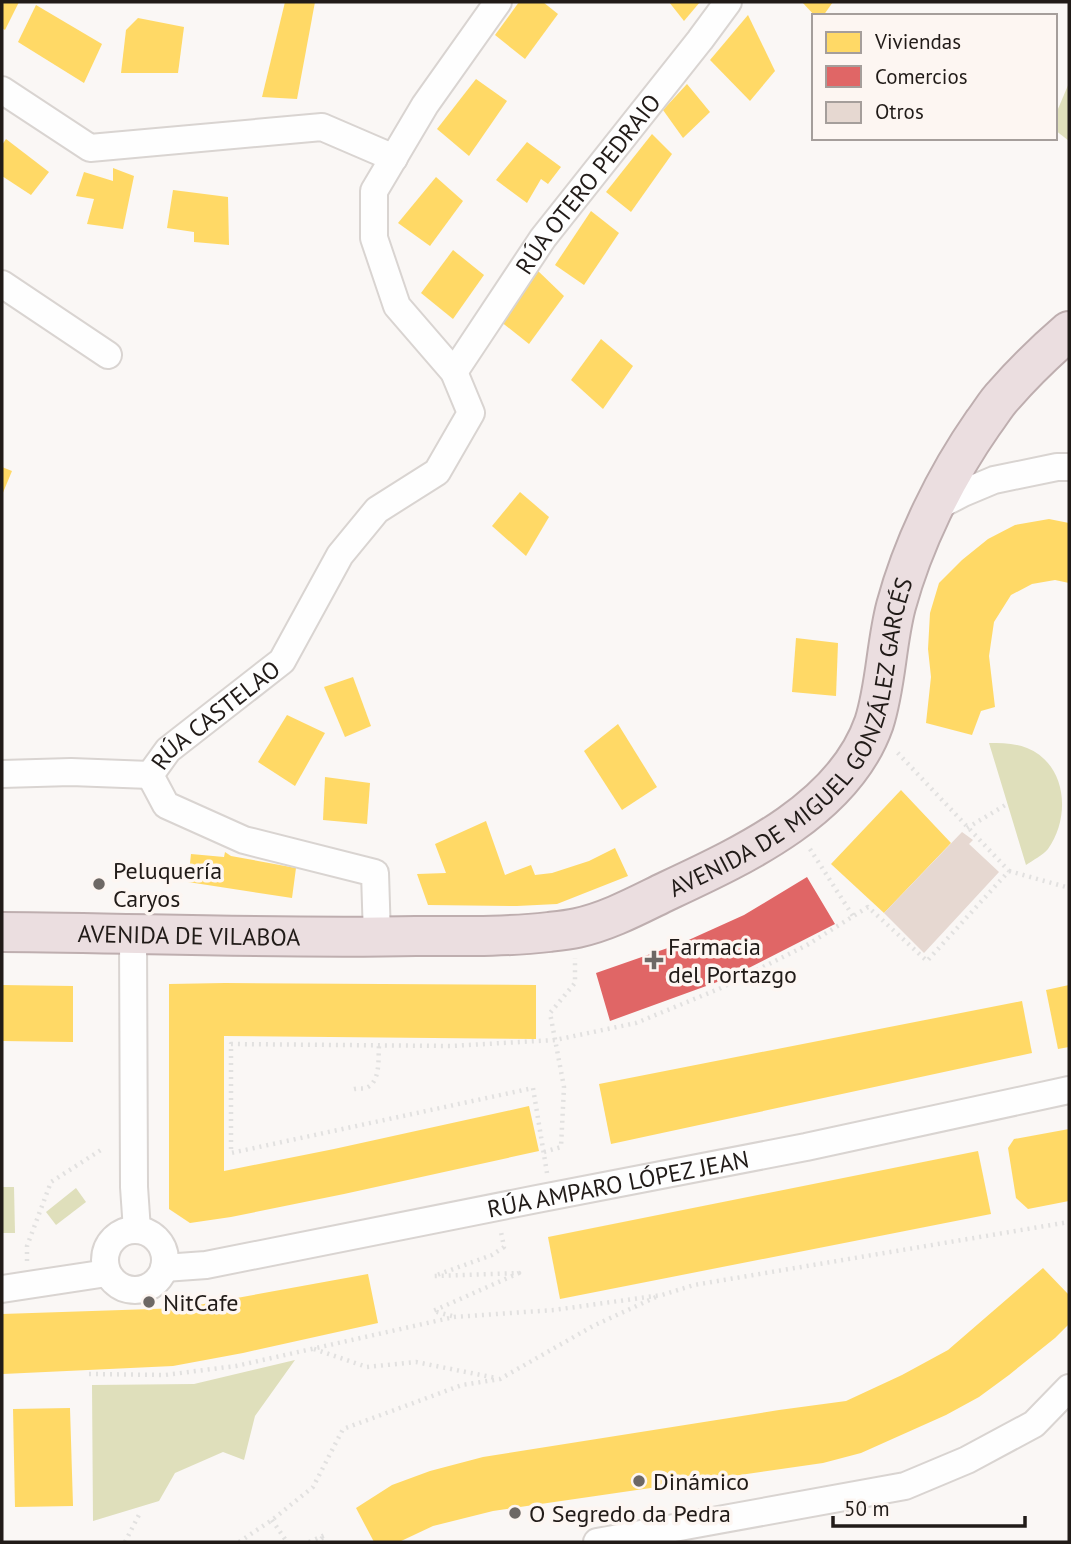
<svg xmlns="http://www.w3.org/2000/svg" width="1071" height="1544" viewBox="0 0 1071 1544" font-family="'PT Sans',sans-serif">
<rect width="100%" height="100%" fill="#faf7f5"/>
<g fill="#dfdfbb">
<path d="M1069,83v58l-14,-11v-14z"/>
<path d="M989,743c13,0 25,0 38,5 40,16 44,69 21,101 -6,7 -15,11 -22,16z"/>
<path d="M2,1187h12l1,46h-13z"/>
<path d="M76,1188l10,14 -30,23 -10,-13z"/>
<path d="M295,1360l-40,56 -11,44 -21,-8 -48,21 -16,28 -66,20 -1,-136 102,-1z"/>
</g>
<g fill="#ffd966">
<path d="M2,2h17l-14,28 -3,-2z"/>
<path d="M285,2h30l-18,97 -35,-2z"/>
<path d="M519,2h24l15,12 -33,45 -30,-24z"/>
<path d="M669,2h31l-16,19z"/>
<path d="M802,2h31l-10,14h-8z"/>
<path d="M36,5l66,39 -18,39 -66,-41z"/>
<path d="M748,15l27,56 -25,30 -40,-41z"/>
<path d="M138,18l46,9 -6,46h-57l5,-43z"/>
<path d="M476,79l31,22 -38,55 -32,-27z"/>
<path d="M687,84l23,28 -27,26 -20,-28z"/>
<path d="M652,134l20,20 -41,58 -25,-20z"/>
<path d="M6,139l43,33 -18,23 -29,-19v-31z"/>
<path d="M527,142l34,25 -13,17 -7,-5 -14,24 -31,-23z"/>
<path d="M113,168l21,8 -11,53 -36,-5 7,-25 -18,-3 8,-24 29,9z"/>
<path d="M436,177l27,24 -33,45 -32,-23z"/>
<path d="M173,190l55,7 1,48 -35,-3v-10l-27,-4z"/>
<path d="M591,211l28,22 -35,52 -29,-20z"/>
<path d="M453,250l31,25 -31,44 -32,-26z"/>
<path d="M535,268l29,28 -35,48 -29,-23z"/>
<path d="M601,339l32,27 -30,43 -32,-29z"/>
<path d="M2,467l10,4 -10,24z"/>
<path d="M520,492l29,25 -23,39 -34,-30z"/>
<path d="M1049,519l20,4v60l-14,-3 -23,4 -21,11 -17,27 -5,34 6,51 -14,4 -9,24 -46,-12 5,-46 -3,-28 2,-36 9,-30 23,-23 26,-21 27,-14z"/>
<path d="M796,638l42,5 -2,53 -44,-4z"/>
<path d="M353,677l18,49 -26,11 -21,-50z"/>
<path d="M287,715l38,18 -30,53 -37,-24z"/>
<path d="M618,724l39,63 -35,23 -38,-59z"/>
<path d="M325,777l45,6 -3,41 -44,-4z"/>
<path d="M901,790l50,53 -67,70 -53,-49z"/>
<path d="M486,821l19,54 26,-10 4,10 17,-2 37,-12 26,-13 13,28 -71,28 -40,2 -89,-1 -11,-31 29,-1 -11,-29z"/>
<path d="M225,852l6,4 65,12 -4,30 -104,-16 3,-28 33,3z"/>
<path d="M225,983l311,2v54l-312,-3v135l110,-22 195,-43 10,45 -195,43 -113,23 -41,6 -21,-14v-225z"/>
<path d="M2,985l71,1v56l-71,-1z"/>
<path d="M1069,985v62l-11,2 -12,-59z"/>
<path d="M1022,1001l10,52 -421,91 -12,-60z"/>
<path d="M1069,1129v72l-41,8 -12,-11 -8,-50 6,-9z"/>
<path d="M978,1151l13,63 -431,85 -12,-62z"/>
<path d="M1043,1268l26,27v29l-14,14 -46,37 -30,22 -33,18 -85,38 -38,10 -330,48 -60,15 -34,16h-25l-18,-34 36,-23 38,-14 53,-14 296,-47 67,-9 56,-26 46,-25z"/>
<path d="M368,1274l10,49 -135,30 -70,13 -170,8 -1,-60 180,-6z"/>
<path d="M70,1408l3,98 -58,1 -2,-98z"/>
</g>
<path fill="#e06666" d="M807,877l28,47 -104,53 -121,44 -14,-48 86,-30 62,-28z"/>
<path fill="#e6d8d1" d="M962,832l11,8 -4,4 30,28 -75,81 -40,-40z"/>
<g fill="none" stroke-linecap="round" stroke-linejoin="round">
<defs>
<g id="minor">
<path d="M2,90l88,58 232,-21 72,31"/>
<path d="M2,284l106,71"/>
<path id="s1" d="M454,372l89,-134 157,-198 28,-38"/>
<path d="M934,508l29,-15 31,-13 63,-13h12"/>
<path d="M2,774l69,-2 79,3"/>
<path d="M133,933l1,254 3,43"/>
<path id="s2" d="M377,937l-2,-64 -131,-33 -78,-35 -16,-30 18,-25 114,-89 58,-106 37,-45 60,-38 34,-59 -17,-41 -57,-66 -23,-68v-47l51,-86 73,-103"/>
<circle cx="135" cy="1260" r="30"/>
<path id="s3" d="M164,1268l42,-3 331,-66 269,-52 263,-57"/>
<path d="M2,1289l105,-16"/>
<path d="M597,1542l308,-56 62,-26 67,-36 35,-36"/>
</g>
<g id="highway">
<path id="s4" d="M2,932c138,1 276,7 414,4 44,0 89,1 133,-4 9,-1 19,-2 28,-4 32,-7 61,-23 90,-37 77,-36 177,-82 207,-168 12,-37 12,-79 22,-117 17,-63 50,-130 87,-183 7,-9 13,-20 21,-28 20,-23 43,-45 65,-64"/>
</g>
</defs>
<use href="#minor" stroke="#d9d4d1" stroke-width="30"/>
<use href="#highway" stroke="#beaeaf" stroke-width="42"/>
<g stroke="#e2e1e0" stroke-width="4.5" stroke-dasharray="2 5" stroke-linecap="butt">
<path d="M967,828l40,-24"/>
<path d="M810,849l43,67"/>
<path d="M1009,871l57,16 3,-1"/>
<path d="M354,1089c4,-1 8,0 12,-1 15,-6 12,-30 13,-43"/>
<path d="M544,1152l17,-5 3,-60 -14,-74 25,-30v-25"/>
<path d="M547,1173l-14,-85 -302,65v-109l220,2 104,-6 81,-17 85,-35 86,-43 61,-38 59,54 82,-90 -114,-121"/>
<path d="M27,1261v-15l24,-64 53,-34"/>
<path d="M452,1316l-19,-5 86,-38 -85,3 58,-21 12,-8 -3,-15"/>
<path d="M314,1349l53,18 49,-5 80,16"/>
<path d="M89,1374l76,1 71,-9 218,-49 100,-7 108,-15 32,-10 375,-63"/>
<path d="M272,1520l15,22"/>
<path d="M125,1542l16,-31"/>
<path d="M239,1542l33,-22 41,-33 30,-58 119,-44 38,-6 93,-53 63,-29"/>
<path d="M309,1542l16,-7 -7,7"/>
</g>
<use href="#minor" stroke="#fefefe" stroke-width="26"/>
<use href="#highway" stroke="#ebdee0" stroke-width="38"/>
</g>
<g fill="#6d6865" stroke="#fdf6f2" stroke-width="2.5">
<circle cx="99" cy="884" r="7"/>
<path d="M650.5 949.5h7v7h7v7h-7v7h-7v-7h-7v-7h7z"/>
<circle cx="149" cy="1302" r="7"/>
<circle cx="639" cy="1481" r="7"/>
<circle cx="515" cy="1513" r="7"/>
</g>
<g text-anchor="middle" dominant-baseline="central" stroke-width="7" stroke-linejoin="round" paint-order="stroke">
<g font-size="24" fill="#211b18" stroke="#fdf6f2">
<text stroke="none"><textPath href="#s1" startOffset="231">RÚA OTERO PEDRAIO</textPath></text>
<text stroke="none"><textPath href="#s2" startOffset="408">RÚA CASTELAO</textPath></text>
<text stroke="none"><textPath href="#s4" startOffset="886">AVENIDA DE MIGUEL GONZÁLEZ GARCÉS</textPath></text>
<text stroke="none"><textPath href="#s4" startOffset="187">AVENIDA DE VILABOA</textPath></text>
<text stroke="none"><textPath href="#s3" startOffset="462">RÚA AMPARO LÓPEZ JEAN</textPath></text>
</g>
<g font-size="24" fill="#211b18" stroke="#fdf6f2" text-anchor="start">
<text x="113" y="870">Peluquería<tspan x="113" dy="28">Caryos</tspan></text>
<text x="668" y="946">Farmacia<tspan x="668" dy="28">del Portazgo</tspan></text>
<text x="163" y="1302">NitCafe</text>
<text x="653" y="1481">Dinámico</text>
<text x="529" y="1513">O Segredo da Pedra</text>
</g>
</g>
<rect width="1071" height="1544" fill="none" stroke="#211b18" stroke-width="7"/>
<rect x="812" y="14" width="245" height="126" fill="#fdf6f2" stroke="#a59e9b" stroke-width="2"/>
<rect x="826" y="32" width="35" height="21" fill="#ffd966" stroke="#a59e9b" stroke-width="2"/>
<text x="875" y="49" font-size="21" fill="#211b18">Viviendas</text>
<rect x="826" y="66" width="35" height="21" fill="#e06666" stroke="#a59e9b" stroke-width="2"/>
<text x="875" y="84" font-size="21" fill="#211b18">Comercios</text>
<rect x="826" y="102" width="35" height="21" fill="#e6d8d1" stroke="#a59e9b" stroke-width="2"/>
<text x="875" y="119" font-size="21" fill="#211b18">Otros</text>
<path d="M833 1516v10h192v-10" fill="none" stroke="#211b18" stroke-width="3.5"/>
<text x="844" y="1516" font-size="21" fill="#211b18" stroke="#fdf6f2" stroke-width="5" paint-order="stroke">50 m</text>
</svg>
